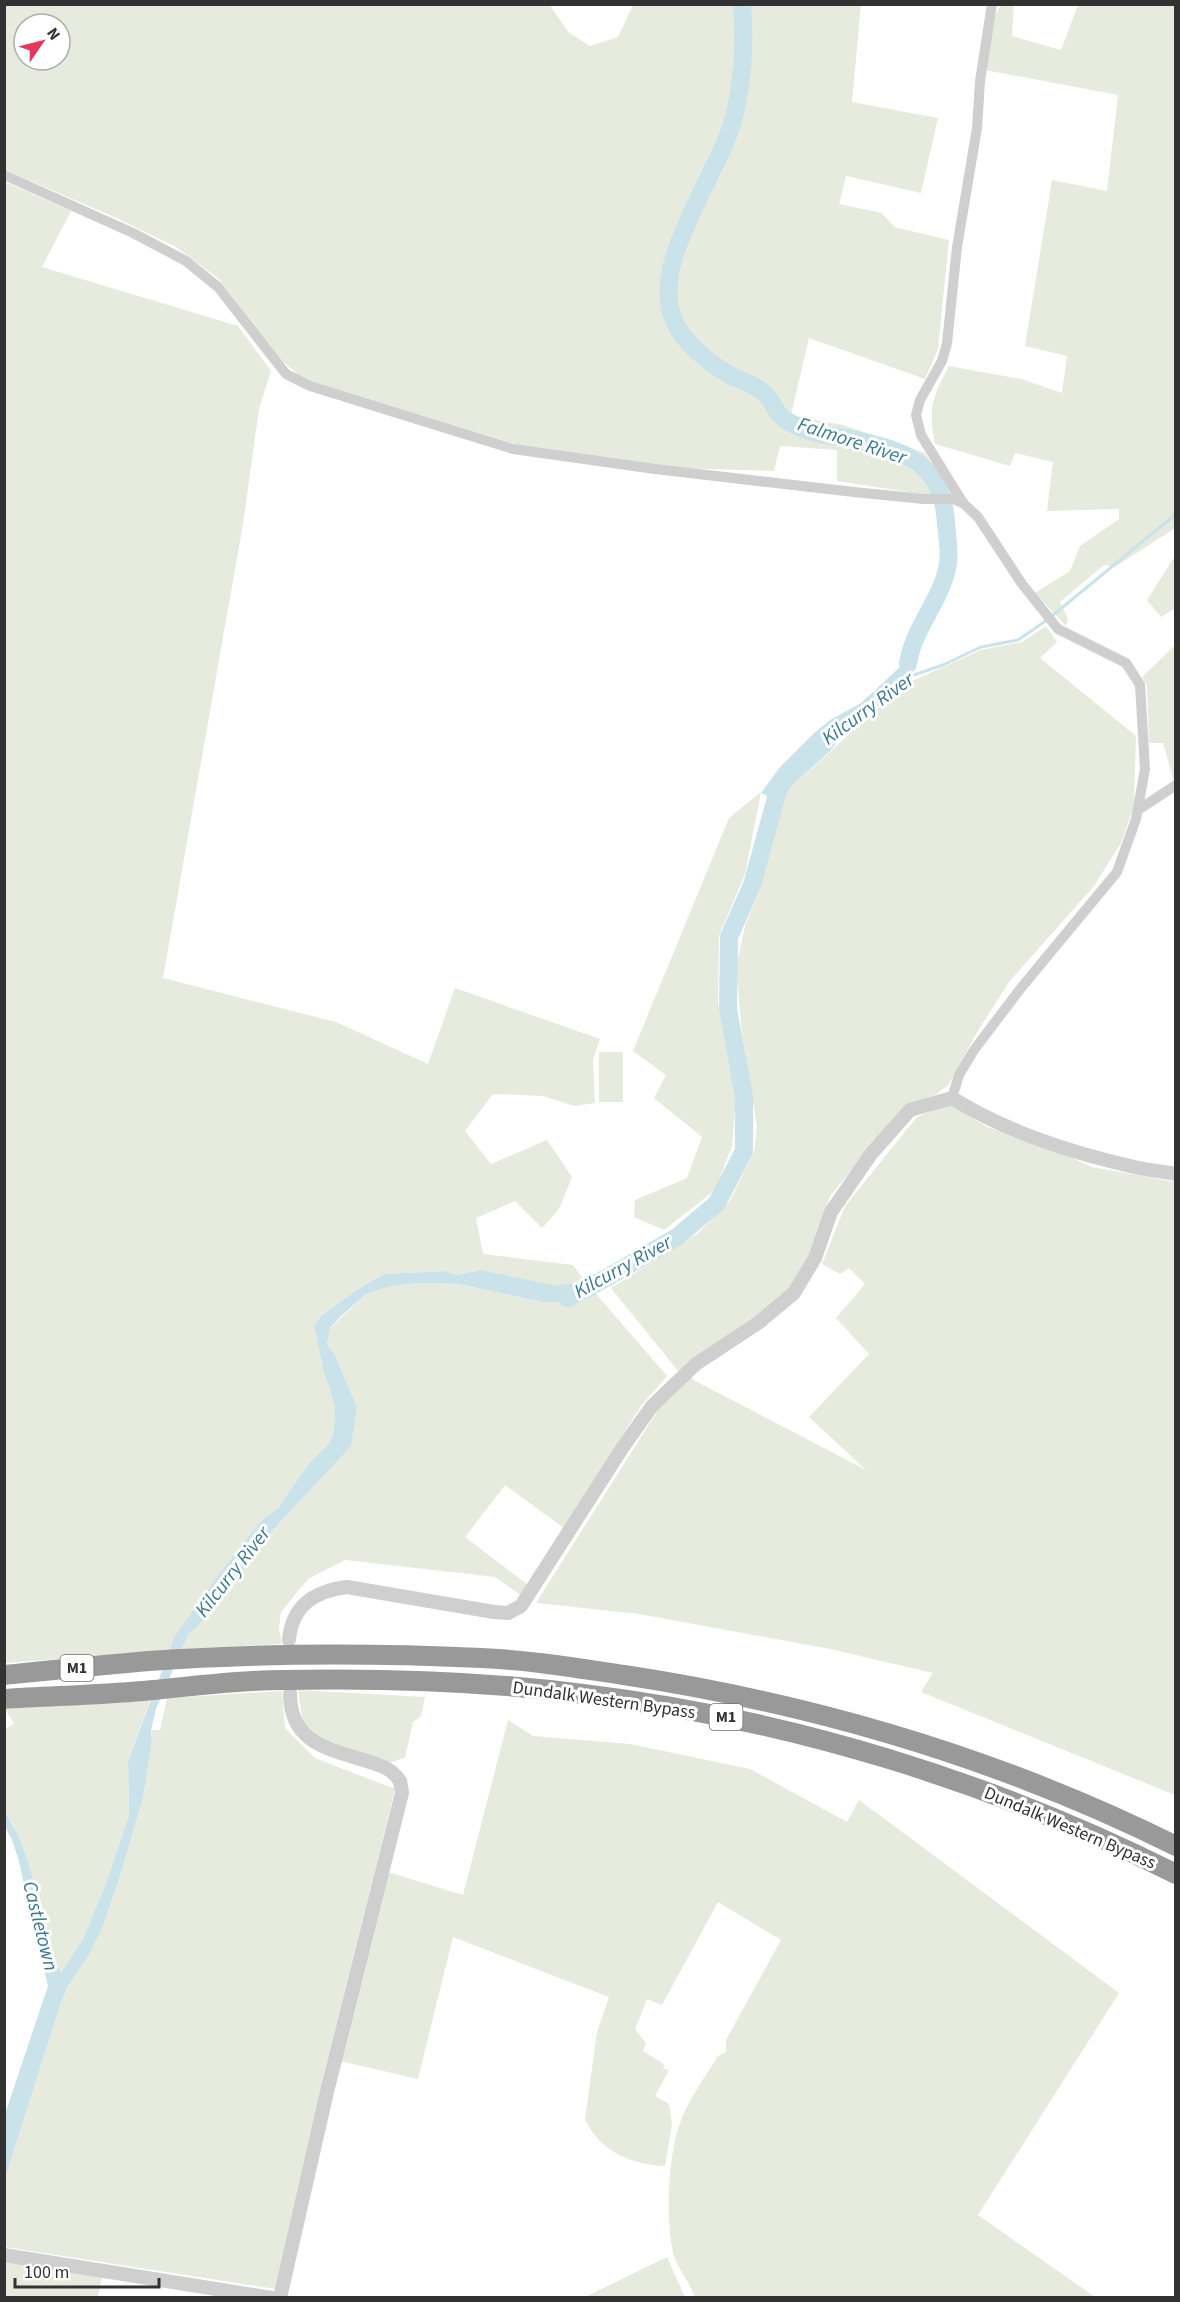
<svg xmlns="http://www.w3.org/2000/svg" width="1180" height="2302" viewBox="0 0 1180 2302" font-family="'Source Sans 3',sans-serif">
<rect width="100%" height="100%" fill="#fff"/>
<g fill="#e7ebdd" fill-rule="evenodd">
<path d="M1129,4l46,1v523l-60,39 -11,-2 -44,37 8,17 -2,7 -31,-33 35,-22 10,-25 39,-27v-10l-72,2 6,-49 -38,-9 -5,13 -75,-22c-7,-36 -3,-46 14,-78l72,13 41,14 5,-37 -42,-10 27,-166 55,11 11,-96 -133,-25 7,-49 9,-16h13l-2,31 49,14 17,-45z"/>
<path d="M4,5h546l18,27 22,14 28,-9 15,-32h228l-9,97 86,16 -17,75 -75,-17 -7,28 43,9 12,14 55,13 -11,109 -13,30 -116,-41 -18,77 52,10 82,28 27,41 -24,1 -91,-14v-31l-57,-4 -6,25 -98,-3 -154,-22 -219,-67 -24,-21 -61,-80 -42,-31 -62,-30 -109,-47zM24,24h36v36h-36z"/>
<path d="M5,182l66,29 -29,56 196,59 33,45 -12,38 -16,115 -80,454 173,44 92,42 27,-76 145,51 -7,21 2,43 -21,3 -31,-10 -50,-2 -28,37 26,33 56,-24 25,37 -13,32 -17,19 -27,-27 -39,17 7,36 90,11 12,16 -28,6 -76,-17 -25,5 -11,-4 -61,3 -26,15 -37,27 -7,10 9,43 12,37 -1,25 -5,13 -19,18 -32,46 -16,12 -93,131 -164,12z"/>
<path d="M1175,556v52l-14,9 -14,-17z"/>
<path d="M1046,626l11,16 -17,16 96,78 -2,70 -13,37 -27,43 -85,96 -33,52 -27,50 -12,10 -32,12 -75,90 -24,70 -22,29 -46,36 -60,40 -67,-83 86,-54 32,-32 25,-50 3,-25 -15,-94 -6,-66 9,-41 15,-37 25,-96 118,-108 78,-35 41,-8z"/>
<path d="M1175,645l1,135 -2,2 -11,-39h-14l-2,-56 -5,-10z"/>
<path d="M761,792l-16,82 -26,62 -1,67 18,96 -4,47 -17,44 -51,40 -30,-13 1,-17 52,-22 15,-41 -48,-39 12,-23 -33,-24 96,-233z"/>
<rect x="599" y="1052" width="24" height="50"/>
<path d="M950,1104l37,23 77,27 28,13 83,15v613l-254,-103 12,-19 -103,-24 -191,-35 -103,-11 124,-196 30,-29 176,92 -57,-53 60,-63 -33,-36 29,-34 -16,-16 -9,6 -18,-10 23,-58 72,-89z"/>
<path d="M416,1283l41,1 85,18h37l18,-7 70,81 -26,30 -77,122 -59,-43 -40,52 63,48 -6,11 -27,-19 -150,-17 -37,19 -27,33 -2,16 3,16 -100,5 7,-16 9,-8 33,-39 42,-56 50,-54 34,-69 -22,-52 -8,-10 3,-17 36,-34 21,-7z"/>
<path d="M298,1690l127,7 -4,19 -8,6 -8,36 -17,5 -70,-25 -15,-15z"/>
<path d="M282,1691l3,37 30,30 80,31 -120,500 -270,-42 1,-75 55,-170 7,-16 21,-31 14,-29 15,-43 25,-85 9,-56 -1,-12h9l7,-32z"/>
<path d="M151,1698l-23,63 1,54 -23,68 -23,56 -22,35 -16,-43 -5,-30 -27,-77 -8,-12 -1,-83 10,-5 -9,-15z"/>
<path d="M508,1720l25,16 97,8 120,25 97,53 12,-22 260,193 -141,222 117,82h-401c-3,-14 -15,-26 -20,-41 -9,-32 -6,-95 4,-127 8,-26 26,-50 40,-73l8,-4v-12l55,-100 -63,-38 -56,103 -15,-6 -12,30 11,14 -3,8 21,13 -1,4 6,2 -14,26 14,8 3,20 -7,42c-33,-1 -66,-15 -80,-47l12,-87 12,-35 -156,-60 -35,142 -78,-18 48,-189 75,23z"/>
<path d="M667,2257l18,40h-100z"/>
<path d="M4,2262l98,15 -4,20h-93z"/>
</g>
<g fill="#cae3eb">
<path d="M909,640l8,4 -8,36 -67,55 -11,15 -54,50 -16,-7 19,-26 33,-33 17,-14 31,-17 39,-36z"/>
<path d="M481,1270l76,16 28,-5 12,14 -18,7h-37l-84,-18 -42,-1 -29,4 -21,7 -27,24 -9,10 -3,17 8,10 22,52 -6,39 -78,84 -42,56 -33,40 -9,7 -33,76 -5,21 1,12 -9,56 -25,85 -15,43 -14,29 -21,31 -7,16 -56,176v-64l43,-128 -20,-82 -9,-43 -7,-21 -7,-13v-15c34,52 30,108 56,161l22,-34 23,-56 23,-68 -1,-54 47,-125 42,-59 45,-57 16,-12 32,-46 19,-18 5,-13 1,-25 -12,-37 -9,-43 7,-10 37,-27 26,-15 61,-3 11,4z"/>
</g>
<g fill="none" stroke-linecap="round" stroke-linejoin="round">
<g stroke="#cae3eb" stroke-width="3">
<path d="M1052,616l124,-102"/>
<path d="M908,677l35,-12 38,-18 37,-7 29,-20"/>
</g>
<g stroke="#cae3eb" stroke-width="18">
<path d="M742,4c3,37 1,77 -8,113 -14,57 -86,145 -60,204 9,21 34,41 54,53 11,6 27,10 36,19 7,6 10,16 16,22 6,7 23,14 32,17 12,4 27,4 40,7 53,12 90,22 94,84 1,13 4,28 2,41 -6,36 -35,64 -40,100"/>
<path d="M568,1298l42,-22 67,-39 40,-34 27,-52v-55l-16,-87 1,-72 23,-52 27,-98 7,-8"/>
</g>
<g stroke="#cfcfcf" stroke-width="10">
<path d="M4,175l129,58 53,28 32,26 68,87 24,12 203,63 142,20 199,23 70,7h29l10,4 15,14 44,67 36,45 68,34 14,22 5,84 -9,50 -19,53 -96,116 -47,62 -15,25 -7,23"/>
<path d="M963,503l-42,-68 -5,-20 4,-15 22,-39 5,-18 10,-96 20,-119 3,-47 12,-77"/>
<path d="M1138,810l38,-25"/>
</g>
<g stroke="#cfcfcf" stroke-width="14">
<path d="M289,1640c3,-35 26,-49 58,-53l147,25 14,1 13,-7 102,-159 29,-41 44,-42 62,-41 36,-30 21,-35 16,-46 40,-58 39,-44 42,-12c51,32 118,54 178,68 15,4 30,5 46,8"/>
<path d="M4,2255l268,43"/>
<path d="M280,2298l47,-206 75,-299 -2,-12c-8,-12 -18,-15 -30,-19 -41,-13 -80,-18 -80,-69"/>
</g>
<g stroke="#999" stroke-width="20">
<path d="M4,1675c49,-5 97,-10 145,-14 110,-8 222,-8 332,-3 48,2 96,10 143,17 190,29 379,85 552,171"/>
<path d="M4,1699c47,-3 93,-4 139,-8 46,-4 93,-11 139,-11 100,-2 201,1 301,14 206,25 408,87 593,180"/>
</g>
</g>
<g text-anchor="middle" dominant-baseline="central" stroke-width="6" stroke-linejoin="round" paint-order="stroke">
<g fill="#fff" stroke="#707070" stroke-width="1.5">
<rect x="60.5" y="1655" width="33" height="26" rx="4.5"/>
<rect x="709.5" y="1704" width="33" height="26" rx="4.5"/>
</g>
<g font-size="16" font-weight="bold" fill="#323232">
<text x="77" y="1668">M1</text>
<text x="726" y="1717">M1</text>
</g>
<g font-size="18" fill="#323232" stroke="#fff">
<text transform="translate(604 1700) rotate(8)">Dundalk Western Bypass</text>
<text transform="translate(1070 1828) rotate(23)">Dundalk Western Bypass</text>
</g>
<g font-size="20" font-style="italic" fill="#3c7a8e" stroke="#fff">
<text transform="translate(852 441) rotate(18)">Falmore River</text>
<text transform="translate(868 709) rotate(-36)">Kilcurry River</text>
<text transform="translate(623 1267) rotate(-29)">Kilcurry River</text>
<text transform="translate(233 1572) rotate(-52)">Kilcurry River</text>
<text transform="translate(40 1926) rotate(76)">Castletown</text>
</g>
</g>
<rect width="1180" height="2302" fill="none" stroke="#323232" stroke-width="12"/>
<g transform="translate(42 42) rotate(55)"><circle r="28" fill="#ffffff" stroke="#adadad" stroke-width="1.5"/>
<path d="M0-4.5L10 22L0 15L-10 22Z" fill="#e5375d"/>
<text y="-9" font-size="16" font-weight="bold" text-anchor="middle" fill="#323232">N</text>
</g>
<path d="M15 2278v9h144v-9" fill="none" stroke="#323232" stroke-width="3"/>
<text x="24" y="2278" font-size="18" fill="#323232" stroke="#ffffff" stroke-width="4.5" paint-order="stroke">100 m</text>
</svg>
